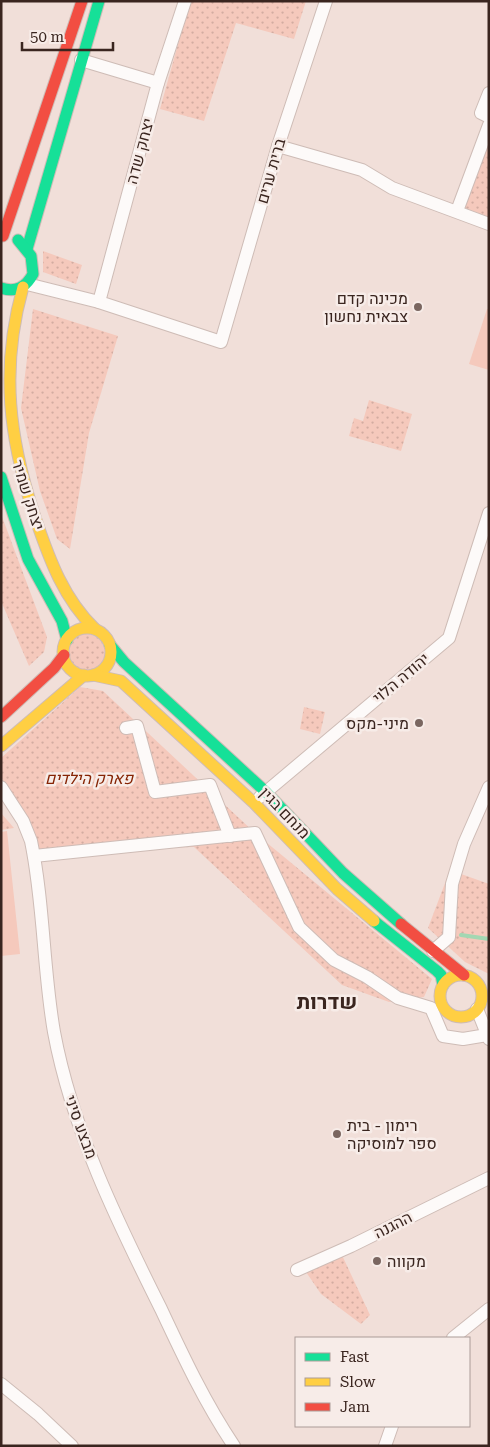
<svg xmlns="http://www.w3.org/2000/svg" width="490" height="1447" viewBox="0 0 490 1447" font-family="'Roboto Serif',Heebo,serif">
<defs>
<pattern id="grass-dots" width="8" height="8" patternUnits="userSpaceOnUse" patternTransform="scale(1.25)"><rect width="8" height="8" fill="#f5c9bc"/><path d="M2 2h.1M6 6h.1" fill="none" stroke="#d3aca1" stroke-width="1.8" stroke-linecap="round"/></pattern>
</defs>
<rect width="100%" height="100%" fill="#f1dfd9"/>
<g fill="url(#grass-dots)">
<path d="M190,1h116l-12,38 -58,-16 -32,98 -44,-12z"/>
<path d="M489,132v85l-27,-10z"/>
<path d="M43,251l39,14 -6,19 -33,-12z"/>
<path d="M33,309l85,27 -29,97 -19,116 -13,-10 -17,-48 -19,-83z"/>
<path d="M369,400l43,14 -11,37 -52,-15 5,-18 9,3z"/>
<path d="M1,514l46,123 -3,15 -15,14 -28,-65z"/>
<circle cx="86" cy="653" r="19"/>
<path d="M80,687l23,4 152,142 177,146 -8,18 -35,5 -47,-17 -148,-138 -81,2 -73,11 -12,-37 -27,-46v-19z"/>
<path d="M304,707l21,5 -5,22 -20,-5z"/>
<path d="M1,813l13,15 -13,2z"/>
<path d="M450,870l39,14v90l-24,-12 -37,-34z"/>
<path d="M341,1253l29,62 -9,9 -40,-30 -17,-25z"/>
</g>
<g fill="#f5c9bc">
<path d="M487,309h2v61l-20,-6z"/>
<path d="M7,831l13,123 -19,2v-124z"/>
</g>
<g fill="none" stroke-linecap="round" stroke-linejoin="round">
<path stroke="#a3d7b2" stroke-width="4" d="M461,935l28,4"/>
<defs>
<g id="street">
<path d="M81,60l77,23"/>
<path d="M489,93l-8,20 8,4"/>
<path d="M278,146l84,24 30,18 97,36"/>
<path d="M457,211l32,-86"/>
<path d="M27,284l72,18 122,40 57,-196 48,-145"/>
<path d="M99,302l59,-219 27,-82"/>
<path d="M126,728l11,-2 18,66 55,-7 20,51"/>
<path d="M1,787l22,34 8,20c13,62 12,128 23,191 18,97 63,189 107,277 22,47 44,94 73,137"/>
<path d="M260,797l189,-159 40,-125"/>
<path d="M34,856l221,-23 44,94 35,33 33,17 31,21 33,10 12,28 20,3 24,-4"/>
<path d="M433,951l16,-14 3,-53 12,-40 25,-57"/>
<path d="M477,1009l12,30"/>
<path d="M297,1270l54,-24 138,-68"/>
<path d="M453,1338l36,-29"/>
<path d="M1,1384l37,30 34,32"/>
<path d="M385,1446l7,-20"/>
</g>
<g id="fast">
<path d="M27,249l72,-248"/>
<path d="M1,288c15,5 25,-1 32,-14l-2,-18 -13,-16"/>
<path d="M1,477l27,82 34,62 5,19"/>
<path d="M110,645l14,17 142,130 77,81 58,51"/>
<path d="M374,921l63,50 4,4 2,10"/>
</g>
<g id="slow">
<path d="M23,287c-23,82 -14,153 13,233 14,41 28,79 59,109"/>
<circle cx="87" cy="652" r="24"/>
<path d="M93,675l28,6 133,122 83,86 37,32"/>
<path d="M1,746l83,-71"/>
<circle cx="461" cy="996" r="21"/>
</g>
<g id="jam">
<path d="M3,236l79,-235"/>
<path d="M1,717l53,-49 10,-13"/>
<path d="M401,924l63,51"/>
</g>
</defs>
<use href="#street" stroke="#cebcb6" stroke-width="14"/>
<use href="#fast" stroke="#cebcb6" stroke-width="13"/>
<use href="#slow" stroke="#cebcb6" stroke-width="13"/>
<use href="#jam" stroke="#cebcb6" stroke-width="13"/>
<use href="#street" stroke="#fdfaf9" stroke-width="12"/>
<use href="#fast" stroke="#16e098" stroke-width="11"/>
<use href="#slow" stroke="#ffcf43" stroke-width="11"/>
<use href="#jam" stroke="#f24e42" stroke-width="11"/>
</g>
<g fill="#7a6660" stroke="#f7ece8" stroke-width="2">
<circle cx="418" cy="307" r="5"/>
<circle cx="419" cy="723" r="5"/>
<circle cx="337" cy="1134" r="5"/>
<circle cx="377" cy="1261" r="5"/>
</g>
<g text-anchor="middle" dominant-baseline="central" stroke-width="5" stroke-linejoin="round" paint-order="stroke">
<g font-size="16" fill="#3a251f" stroke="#f7ece8">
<text transform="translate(140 151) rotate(-75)">יצחק שדה</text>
<text transform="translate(271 171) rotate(-74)">ברית ערים</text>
<text transform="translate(28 495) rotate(72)">יצחק שמיר</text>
<text transform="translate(401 678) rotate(-40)">יהודה הלוי</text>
<text transform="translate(285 813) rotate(46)">מנחם בגין</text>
<text transform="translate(81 1127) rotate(70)">מבצע סיני</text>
<text transform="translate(393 1225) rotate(-27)">ההגנה</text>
</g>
<g font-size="16" fill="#3a251f" stroke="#f7ece8" text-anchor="end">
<text x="408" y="298">מכינה קדם<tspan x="408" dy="18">צבאית נחשון</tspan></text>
<text x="409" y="723">מיני-מקס</text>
<text x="347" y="1125" text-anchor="start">רימון - בית<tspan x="347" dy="18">ספר למוסיקה</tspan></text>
<text x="387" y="1261" text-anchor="start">מקווה</text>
</g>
<g font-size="16" font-style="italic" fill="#862404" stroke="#f7ece8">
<text x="89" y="778">פארק הילדים</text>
</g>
<g font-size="21" font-weight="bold" fill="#3a251f" stroke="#f7ece8">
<text x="327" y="1002">שדרות</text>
</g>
</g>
<rect width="490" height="1447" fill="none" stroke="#3a251f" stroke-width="5"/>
<rect x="295" y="1337" width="175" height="90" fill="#f7ece8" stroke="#ab9c98"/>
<rect x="305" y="1353" width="25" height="8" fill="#16e098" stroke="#ab9c98"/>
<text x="340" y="1362" font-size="15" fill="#3a251f">Fast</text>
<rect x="305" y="1378" width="25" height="8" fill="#ffcf43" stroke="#ab9c98"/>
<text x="340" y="1387" font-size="15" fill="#3a251f">Slow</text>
<rect x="305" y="1403" width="25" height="8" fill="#f24e42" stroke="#ab9c98"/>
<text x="340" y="1412" font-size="15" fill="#3a251f">Jam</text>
<path d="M22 42v8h91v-8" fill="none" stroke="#3a251f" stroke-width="2.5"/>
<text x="30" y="42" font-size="15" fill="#3a251f" stroke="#f7ece8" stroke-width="4" paint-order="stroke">50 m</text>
</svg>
